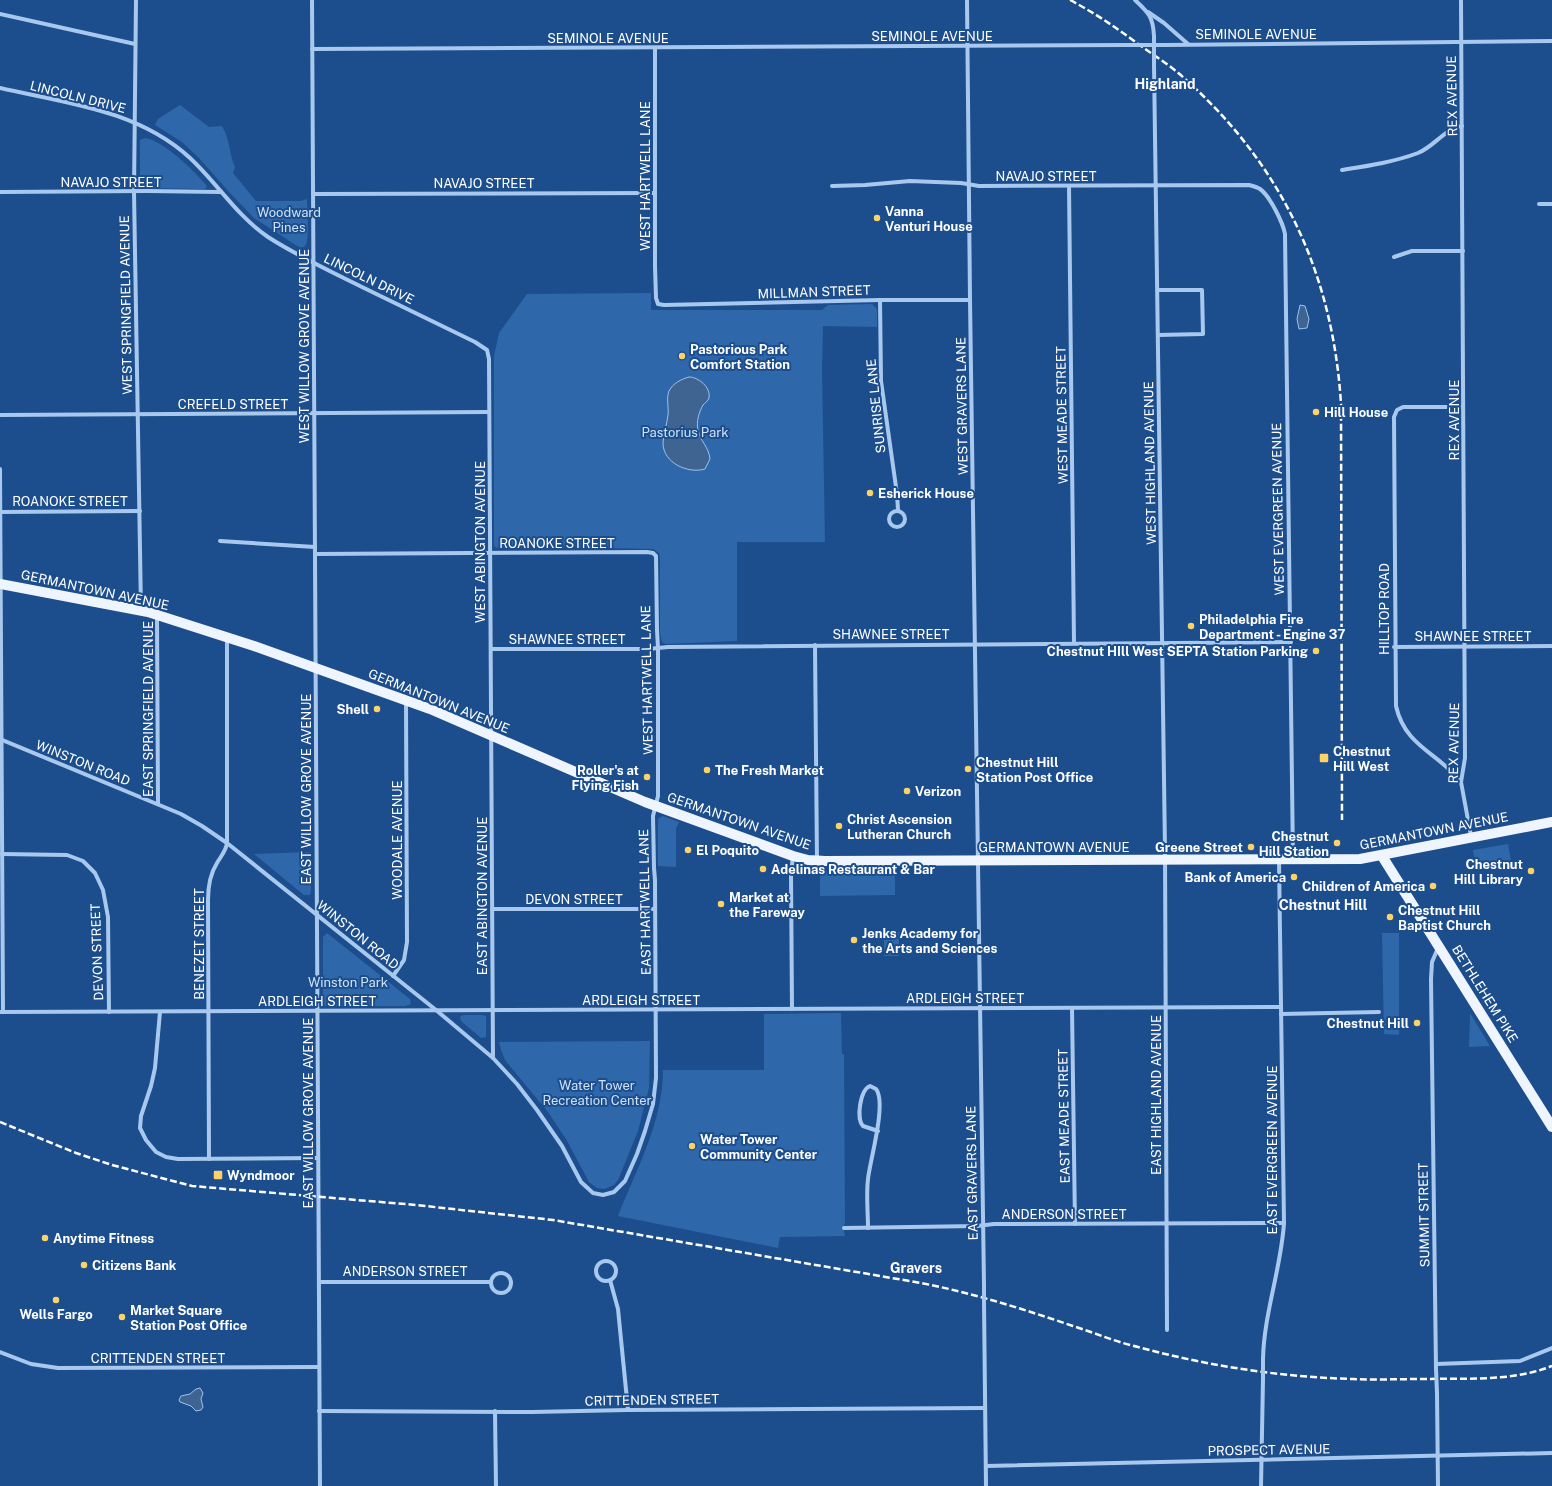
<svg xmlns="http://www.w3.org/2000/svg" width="1552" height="1486" viewBox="0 0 1552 1486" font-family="'Public Sans',sans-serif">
<rect width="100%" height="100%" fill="#1c4e8d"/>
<g fill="#2f67ab">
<path d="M180,105l29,22 13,-1c8,13 7,28 13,41l-2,6 23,28h45l6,-2c0,8 3,43 -2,47 -3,3 -8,0 -11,-2l-40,-26 -24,-25 -31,-35 -17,-16 -27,-17 3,-6z"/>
<path d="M145,138c19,3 48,32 61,47l1,2 -2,2 -56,-1 -9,-4v-44z"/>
<path d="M651,293v17h171l6,-5 44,-1 5,5v18l-54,-1 -1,43 3,173h-88v99l-71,3 -4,-2 -2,-10v-73l-1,-6 -6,-4 -94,-2 -62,1 -3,-2v-190l5,-23 28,-39z"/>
<path d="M663,816l16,6 -3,7v38l-18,-1v-46l1,-2z"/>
<path d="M1508,844l3,17 -35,7 -3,-18z"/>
<path d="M310,852l1,39 -1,4h-6l-50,-41z"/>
<path d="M820,871h75v24l-75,1z"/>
<rect x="884" y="932" width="15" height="24"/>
<path d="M327,933l83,66 1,5 -6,2h-80l-2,-4v-65z"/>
<path d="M1382,933h17v102l-15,-1z"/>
<path d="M841,1013l1,41h2l1,169 -2,5 2,8 -65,1 -2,11 -160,-32c18,-46 45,-94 45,-146h101v-56z"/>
<path d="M1470,1013l20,33 -21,1z"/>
<path d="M463,1015h20l3,1v21l-5,1 -20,-17 -1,-4z"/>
<path d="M650,1041l-1,47 -11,43 -20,49 -4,5 -10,4 -7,-1 -8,-6 -23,-43 -18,-27 -43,-52 -4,-10 -2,-8z"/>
</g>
<g fill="#406491" stroke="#9cc3ef">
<path d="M1300,305l5,1 4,13 -2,9 -8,1 -2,-10z"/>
<path d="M689,377c9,0 22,10 20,21 -1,3 -4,5 -6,7 -4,7 -7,17 -5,25 2,11 11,17 12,29l-5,10c-17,5 -42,-6 -42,-26 0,-9 4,-18 5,-28 1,-7 -2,-17 1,-24 4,-8 13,-12 20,-14z"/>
<path d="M200,1388l3,5 -2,6 2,8 -2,3 -5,1 -5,-5 -11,-4 -1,-2 2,-4 9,-2 6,-5z"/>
</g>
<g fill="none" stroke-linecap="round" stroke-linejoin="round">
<g stroke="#a9c8ed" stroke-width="4">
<path d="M136,0l-2,192 7,418"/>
<path d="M312,0l8,1486"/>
<path d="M967,0l3,300 14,985"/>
<path d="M1135,0c14,13 18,17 19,36"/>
<path d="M1461,0l4,758 -4,24 10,54"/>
<path d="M1148,12l16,11 24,21"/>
<path d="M0,14l135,30"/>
<path d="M1165,45l387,-4"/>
<path d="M655,48v218l1,32 2,6 6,1 216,-5h90"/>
<path d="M312,49l814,-4"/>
<path d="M1154,65l11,785 2,480"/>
<path d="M0,88c66,15 138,22 190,70 27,25 47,58 78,79 31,20 64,35 96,51 37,18 74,36 111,54l12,8 2,9 4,699"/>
<path d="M1342,170c25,-4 52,-8 76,-17 17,-7 26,-24 44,-27"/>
<path d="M832,186l33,-1 45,-4 51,2 18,3 270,-1c4,1 8,2 11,4 10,7 23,34 25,45l8,626"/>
<path d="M1069,186l5,457"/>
<path d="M0,192l147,-1 74,1"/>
<path d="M313,194l342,-1"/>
<path d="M1539,204h13"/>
<path d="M1394,257l18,-6h51"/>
<path d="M1158,290h44l1,44 -45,1"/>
<path d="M880,300l1,81 16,113 1,16"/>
<path d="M0,415l489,-3"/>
<path d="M0,469l3,543"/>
<circle cx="897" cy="519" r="8"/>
<path d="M0,512l140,-1"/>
<path d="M220,541l95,6"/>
<path d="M157,615l1,189"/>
<path d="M815,645l2,216"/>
<path d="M1394,647l158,-1"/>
<path d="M491,649h157l20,-2 623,-5"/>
<path d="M0,739l181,75 21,12 25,17 209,167 57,48 24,26 20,26 25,36 19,36 12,11 10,2 11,-3 11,-11 12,-27 8,-23 8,-27 3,-26 -1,-198 -1,-12 -1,-52 5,-20v-148l-1,-18 -1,-74 -3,-3 -6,-1 -332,2"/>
<path d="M1461,782c-22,-29 -56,-35 -65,-76l-2,-289 3,-7 6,-3h60"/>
<path d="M2,854l65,1 16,6 12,12 8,17 5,27 1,95"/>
<path d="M492,909h163"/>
<path d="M393,976l11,-16 3,-18 -1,-242"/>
<path d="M1072,1008l3,216"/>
<path d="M792,1009l-1,-135 2,-18"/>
<path d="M0,1012l1281,-5"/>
<path d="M160,1012l-5,56 -4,18 -10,30 -1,12 6,12 10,12 10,5 12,2 140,-1"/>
<path d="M1281,1014l98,-2"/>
<path d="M209,1159l-1,-259c0,-14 2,-26 9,-37 4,-7 9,-12 10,-20v-206"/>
<path d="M844,1228l133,-2 17,-2 290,-1"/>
<path d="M868,1228c0,-16 -2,-33 0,-49 2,-19 19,-76 8,-90l-6,-3c-10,4 -14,33 -7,40l15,5"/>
<circle cx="606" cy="1271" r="10"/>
<circle cx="501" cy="1283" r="10"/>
<path d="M610,1280l8,29 10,101"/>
<path d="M319,1282h172"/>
<path d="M984,1303l2,183"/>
<path d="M0,1352l31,12 27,4 261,-1"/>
<path d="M1263,1359c1,-46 18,-90 21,-136l-5,-363"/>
<path d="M1436,1364l84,-3 32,-13"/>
<path d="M1436,1369l-5,-390 1,-17 6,-14"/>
<path d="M1437,1393l1,93"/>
<path d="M319,1411l213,1 96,-2 357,-2"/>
<path d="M495,1411l1,75"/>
<path d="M986,1466l566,-13"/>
<path d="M1261,1486l2,-107"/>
</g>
<g stroke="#eff5ff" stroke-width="10">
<path d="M0,584l148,28 106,34 176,63 215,93 148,54 15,4 17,1 535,-2 192,-37"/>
<path d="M1382,856l170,271"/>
</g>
<g stroke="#fff" stroke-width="2.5" stroke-dasharray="7 3" stroke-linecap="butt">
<path d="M1070,0c25,13 48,29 71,46 14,10 30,20 43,32 98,87 149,196 157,326l1,416"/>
<path d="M0,1122l76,31 36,12 80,21 224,19 137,15 368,63c52,10 102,26 152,43 22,7 43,16 65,21 70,19 142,30 215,32 23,1 47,0 71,0 43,-1 87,3 128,-13"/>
</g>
<g stroke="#a9c8ed" stroke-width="4">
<path d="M1154,36v29"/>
<path d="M1126,45h39"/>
<path d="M984,1285v18"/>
<path d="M1436,1369l1,24"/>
<path d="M1263,1379v-20"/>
</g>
</g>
<g fill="#fdd267" stroke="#1c4e8d" stroke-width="1.5">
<circle cx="877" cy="218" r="4"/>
<circle cx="682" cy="356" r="4"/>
<circle cx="1316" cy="412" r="4"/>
<circle cx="870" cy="493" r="4"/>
<circle cx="1191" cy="626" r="4"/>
<circle cx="1316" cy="651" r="4"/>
<circle cx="377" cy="709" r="4"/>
<rect x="1319" y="753" width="10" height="10" rx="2"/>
<circle cx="968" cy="769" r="4"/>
<circle cx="707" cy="770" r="4"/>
<circle cx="647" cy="777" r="4"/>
<circle cx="907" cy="791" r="4"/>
<circle cx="839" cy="826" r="4"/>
<circle cx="1337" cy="843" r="4"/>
<circle cx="1251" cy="847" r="4"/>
<circle cx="688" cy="850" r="4"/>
<circle cx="763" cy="869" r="4"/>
<circle cx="1531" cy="871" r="4"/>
<circle cx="1294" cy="877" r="4"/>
<circle cx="1433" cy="886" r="4"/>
<circle cx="721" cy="904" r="4"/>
<circle cx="1390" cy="917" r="4"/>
<circle cx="854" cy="940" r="4"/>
<circle cx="1417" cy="1023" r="4"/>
<circle cx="692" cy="1146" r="4"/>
<rect x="213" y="1170" width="10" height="10" rx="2"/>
<circle cx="45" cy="1238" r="4"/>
<circle cx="84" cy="1265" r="4"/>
<circle cx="56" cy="1300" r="4"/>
<circle cx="122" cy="1317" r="4"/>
</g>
<g text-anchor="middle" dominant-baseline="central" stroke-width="4" stroke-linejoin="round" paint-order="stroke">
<g font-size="13" fill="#fff" stroke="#1c4e8d">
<text x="1256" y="34">SEMINOLE AVENUE</text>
<text x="932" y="36">SEMINOLE AVENUE</text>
<text x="608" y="38">SEMINOLE AVENUE</text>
<text transform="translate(1452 96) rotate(-91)">REX AVENUE</text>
<text transform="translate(78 97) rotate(14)">LINCOLN DRIVE</text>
<text transform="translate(645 176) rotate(-90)">WEST HARTWELL LANE</text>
<text x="1046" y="176">NAVAJO STREET</text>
<text x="111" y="182">NAVAJO STREET</text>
<text x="484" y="183">NAVAJO STREET</text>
<text transform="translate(369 279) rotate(26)">LINCOLN DRIVE</text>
<text transform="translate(814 292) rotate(-2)">MILLMAN STREET</text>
<text transform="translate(126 305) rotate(-91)">WEST SPRINGFIELD AVENUE</text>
<text transform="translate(304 346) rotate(-90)">WEST WILLOW GROVE AVENUE</text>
<text x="233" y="404">CREFELD STREET</text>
<text transform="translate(876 406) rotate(-96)">SUNRISE LANE</text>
<text transform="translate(962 406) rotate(-91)">WEST GRAVERS LANE</text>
<text transform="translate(1062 415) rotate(-91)">WEST MEADE STREET</text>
<text transform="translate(1454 420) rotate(-90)">REX AVENUE</text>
<text transform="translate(1150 463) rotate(-91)">WEST HIGHLAND AVENUE</text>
<text x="70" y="501">ROANOKE STREET</text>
<text transform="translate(1278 509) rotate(-91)">WEST EVERGREEN AVENUE</text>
<text transform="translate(480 542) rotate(-90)">WEST ABINGTON AVENUE</text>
<text x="557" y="543">ROANOKE STREET</text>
<text transform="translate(95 590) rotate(12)">GERMANTOWN AVENUE</text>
<text transform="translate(1384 609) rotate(-90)">HILLTOP ROAD</text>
<text x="891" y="634">SHAWNEE STREET</text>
<text x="1473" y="636">SHAWNEE STREET</text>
<text x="567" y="639">SHAWNEE STREET</text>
<text transform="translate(647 680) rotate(-91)">WEST HARTWELL LANE</text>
<text transform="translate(439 701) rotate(22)">GERMANTOWN AVENUE</text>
<text transform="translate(148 709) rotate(-90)">EAST SPRINGFIELD AVENUE</text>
<text transform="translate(1454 743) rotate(-89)">REX AVENUE</text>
<text transform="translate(83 763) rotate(22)">WINSTON ROAD</text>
<text transform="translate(306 789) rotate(-90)">EAST WILLOW GROVE AVENUE</text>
<text transform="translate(739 821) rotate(19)">GERMANTOWN AVENUE</text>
<text transform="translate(1434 831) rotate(-11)">GERMANTOWN AVENUE</text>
<text transform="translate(397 840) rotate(-90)">WOODALE AVENUE</text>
<text x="1054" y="847">GERMANTOWN AVENUE</text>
<text transform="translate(482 896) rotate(-90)">EAST ABINGTON AVENUE</text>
<text x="574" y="899">DEVON STREET</text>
<text transform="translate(645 902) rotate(-91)">EAST HARTWELL LANE</text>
<text transform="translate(358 935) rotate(39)">WINSTON ROAD</text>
<text transform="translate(199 944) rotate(-90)">BENEZET STREET</text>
<text transform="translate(97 952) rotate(-92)">DEVON STREET</text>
<text transform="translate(1485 994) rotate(58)">BETHLEHEM PIKE</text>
<text x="965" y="998">ARDLEIGH STREET</text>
<text x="641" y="1000">ARDLEIGH STREET</text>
<text x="317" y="1001">ARDLEIGH STREET</text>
<text transform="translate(1156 1095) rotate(-90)">EAST HIGHLAND AVENUE</text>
<text transform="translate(308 1113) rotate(-90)">EAST WILLOW GROVE AVENUE</text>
<text transform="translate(1064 1116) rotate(-91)">EAST MEADE STREET</text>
<text transform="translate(1272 1150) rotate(-90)">EAST EVERGREEN AVENUE</text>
<text transform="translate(972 1173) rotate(-91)">EAST GRAVERS LANE</text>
<text x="1064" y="1214">ANDERSON STREET</text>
<text transform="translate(1424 1215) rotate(-91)">SUMMIT STREET</text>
<text x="405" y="1271">ANDERSON STREET</text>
<text x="158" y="1358">CRITTENDEN STREET</text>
<text transform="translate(652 1400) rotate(-1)">CRITTENDEN STREET</text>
<text transform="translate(1269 1450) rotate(-1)">PROSPECT AVENUE</text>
</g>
<g font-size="13" font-weight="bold" fill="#fff" stroke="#1c4e8d" text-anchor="start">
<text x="885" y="211">Vanna<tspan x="885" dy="15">Venturi House</tspan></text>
<text x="690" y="349">Pastorious Park<tspan x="690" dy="15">Comfort Station</tspan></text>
<text x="1324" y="412">Hill House</text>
<text x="878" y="493">Esherick House</text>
<text x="1199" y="619">Philadelphia Fire<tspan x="1199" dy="15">Department - Engine 37</tspan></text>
<text x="1308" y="651" text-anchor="end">Chestnut HIll West SEPTA Station Parking</text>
<text x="369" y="709" text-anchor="end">Shell</text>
<text x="1333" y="751">Chestnut<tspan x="1333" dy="15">Hill West</tspan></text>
<text x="976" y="762">Chestnut Hill<tspan x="976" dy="15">Station Post Office</tspan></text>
<text x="639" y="770" text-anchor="end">Roller's at<tspan x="639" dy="15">Flying Fish</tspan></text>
<text x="715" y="770">The Fresh Market</text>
<text x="915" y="791">Verizon</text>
<text x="847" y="819">Christ Ascension<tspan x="847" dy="15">Lutheran Church</tspan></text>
<text x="1329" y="836" text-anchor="end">Chestnut<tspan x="1329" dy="15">Hill Station</tspan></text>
<text x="1243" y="847" text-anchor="end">Greene Street</text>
<text x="696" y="850">El Poquito</text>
<text x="1523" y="864" text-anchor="end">Chestnut<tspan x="1523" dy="15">Hill Library</tspan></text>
<text x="771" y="869">Adelinas Restaurant &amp; Bar</text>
<text x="1286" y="877" text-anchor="end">Bank of America</text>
<text x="1425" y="886" text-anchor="end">Children of America</text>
<text x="729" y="897">Market at<tspan x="729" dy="15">the Fareway</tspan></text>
<text x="1398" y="910">Chestnut Hill<tspan x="1398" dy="15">Baptist Church</tspan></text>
<text x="862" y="933">Jenks Academy for<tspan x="862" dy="15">the Arts and Sciences</tspan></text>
<text x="1409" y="1023" text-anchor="end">Chestnut Hill</text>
<text x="700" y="1139">Water Tower<tspan x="700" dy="15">Community Center</tspan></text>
<text x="227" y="1175">Wyndmoor</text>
<text x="53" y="1238">Anytime Fitness</text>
<text x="92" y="1265">Citizens Bank</text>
<text x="130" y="1310">Market Square<tspan x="130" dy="15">Station Post Office</tspan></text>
<text x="56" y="1314" text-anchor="middle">Wells Fargo</text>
</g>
<g font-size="13" fill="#cfe2f9" stroke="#1c4e8d">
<text x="289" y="212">Woodward<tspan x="289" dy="15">Pines</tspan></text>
<text x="685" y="432">Pastorius Park</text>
<text x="348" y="982">Winston Park</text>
<text x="597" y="1085">Water Tower<tspan x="597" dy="15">Recreation Center</tspan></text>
</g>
<g font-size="14" font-weight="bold" fill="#fff" stroke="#1c4e8d">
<text x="1165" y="84">Highland</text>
<text x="1323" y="905">Chestnut Hill</text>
<text x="916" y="1268">Gravers</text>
</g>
</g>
</svg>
